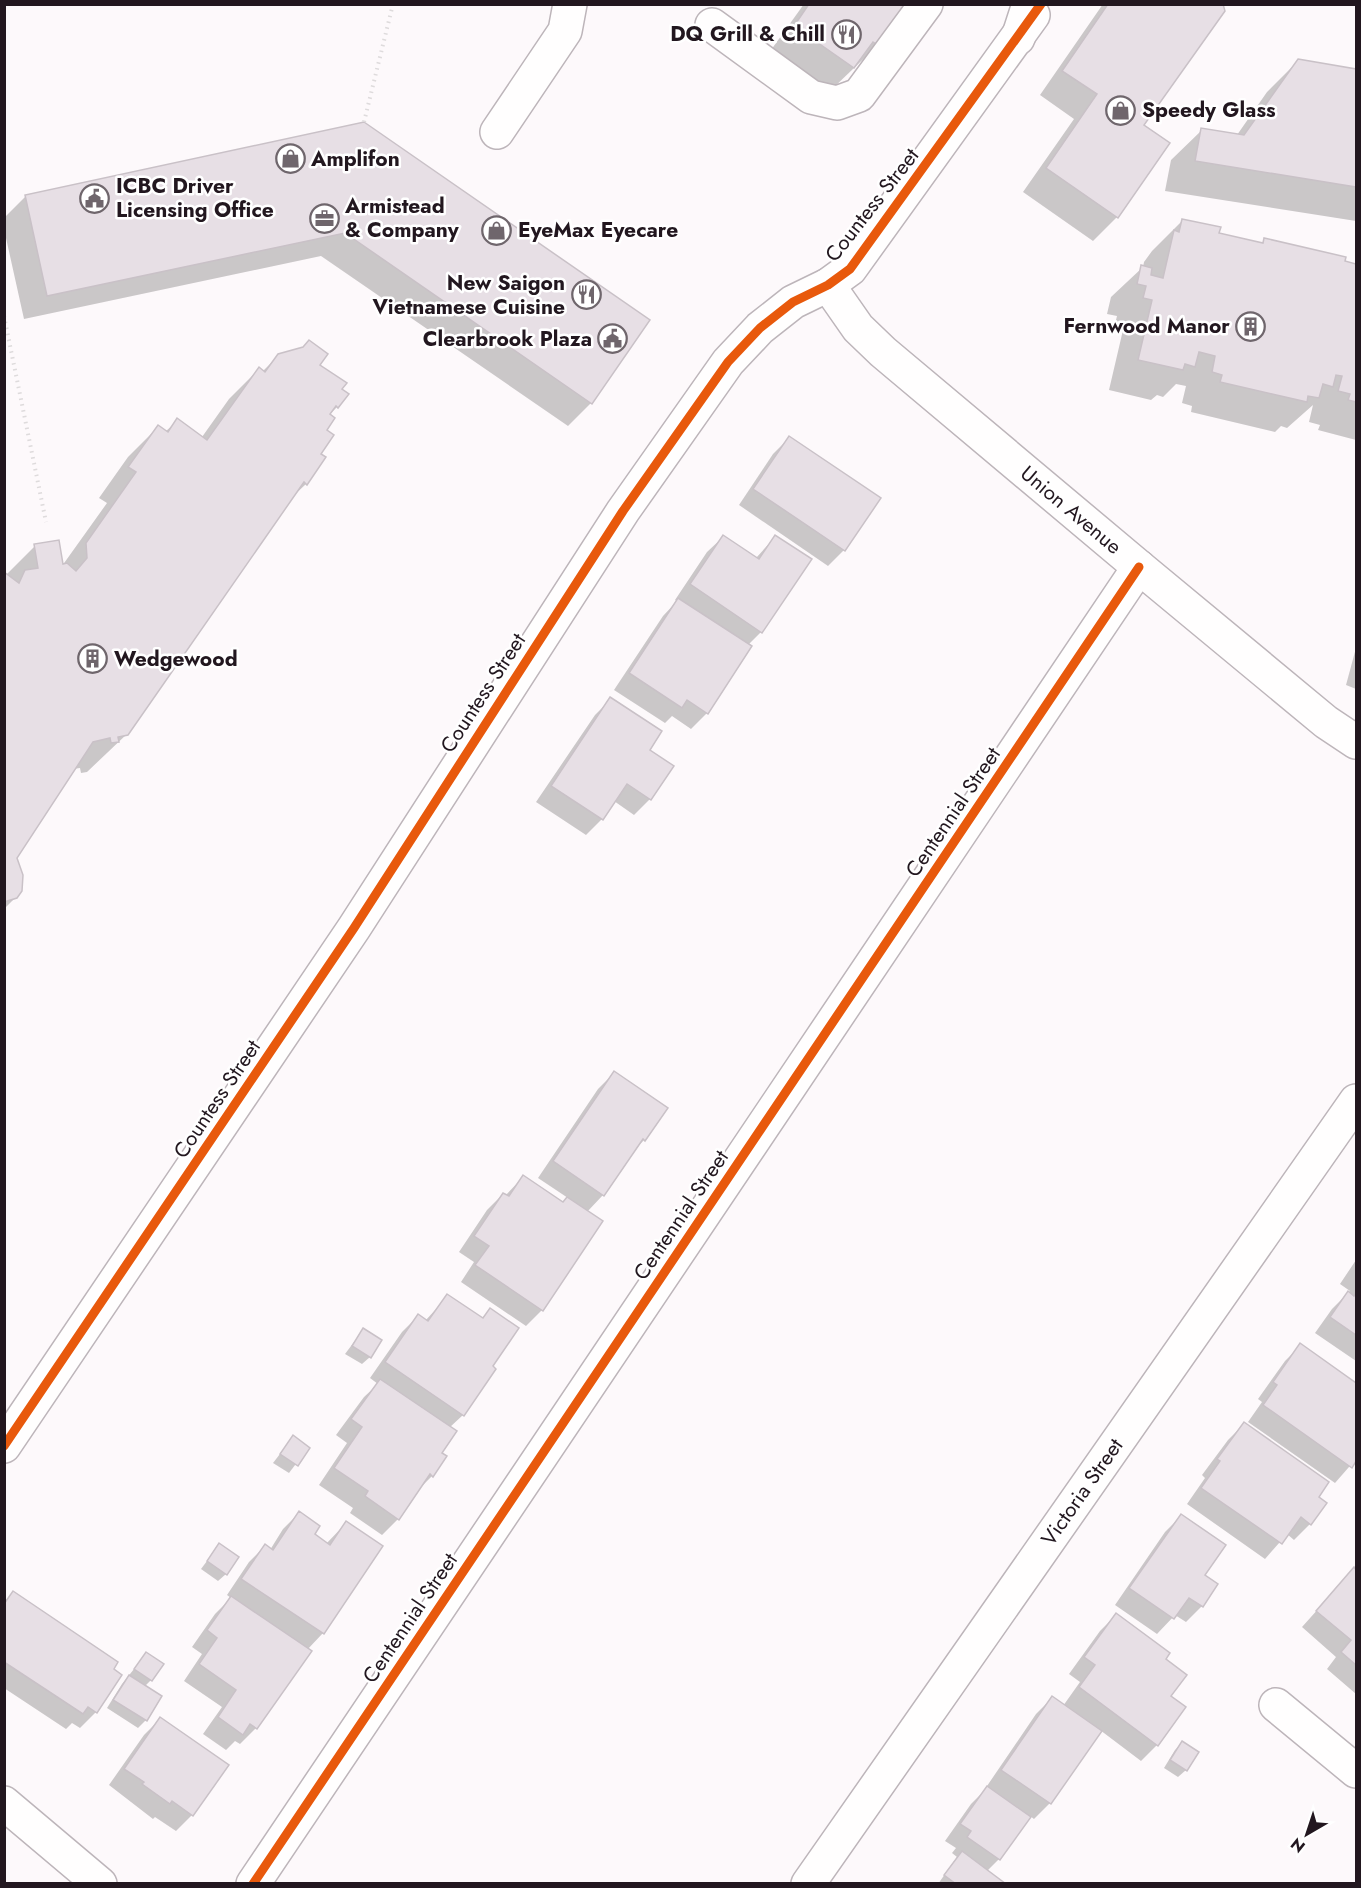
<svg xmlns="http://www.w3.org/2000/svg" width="1361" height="1888" viewBox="0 0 1361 1888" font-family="Jost,sans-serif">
<rect width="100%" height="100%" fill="#fdf9fb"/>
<g fill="#0003">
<path d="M804,4h102l-28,41 -48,46 -59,-41z"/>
<path d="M1103,4h119l-80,122 -25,91 -24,24 -70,-49 51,-73 -34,-24z"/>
<path d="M1298,61l58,9v151l-191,-30 6,-31 31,-30 35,5 30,-43z"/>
<path d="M363,124l228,279 -23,23 -247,-170 -297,63 -20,-90v-11l22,-22z"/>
<path d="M1183,220l35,14 42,10 5,-4 91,25v175l-38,-10 2,-5 -11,-3 4,-17 -26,23 -6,-2 -6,6 -84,-20 1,-6 -10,-3 4,-17 -10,-2 -13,13 -6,-2 -6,5 -42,-10 14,-60 -9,-2 3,-12 -10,-2 4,-17 32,-30 1,-5 8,-11z"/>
<path d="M279,355l39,10 22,25 -3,17 -8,8 -11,39 -12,30 -18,17 -161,233 -40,38 -6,1 -1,-5 -7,1 -58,89 1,39 -12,12v-335l2,1 29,-29 27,20 45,-63 -8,-5 29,-41 30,-30 7,5 13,-12 24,17 27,-38 30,-30 4,2z"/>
<path d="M789,438l55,112 -16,16 -89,-61 34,-51z"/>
<path d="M723,537l33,21 19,-21 -14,95 -13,13 -41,68 -16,16 -19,-13 -7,7 -51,-33 49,-74 14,-15 -2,-1 32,-48z"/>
<path d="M1356,648v41l-10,-4z"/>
<path d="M611,699l37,52 2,48 -16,16 -20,-14 -12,18 -16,16 -50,-33 59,-87z"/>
<path d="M614,1073l51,35 -21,32 -11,11 -30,44 -16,17 -45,98 -16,16 -65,-44 13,-20 -15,-10 28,-42 16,-16 2,2 18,-19 40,27 5,-6 -30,-20 60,-89z"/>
<path d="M1356,1260v101l-41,-28 17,-24 18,-18 -10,-7z"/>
<path d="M448,1296l33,23 9,-9 1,56 3,3 -31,46 -14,13 -17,48 -15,15 -19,28 -16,16 -32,-22 3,-5 -34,-23 28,-42 -11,-8 28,-38 14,-13 -8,-6 32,-46 16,-16 7,5z"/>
<path d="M363,1330l7,27 -8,7 -17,-10z"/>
<path d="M1301,1345l55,39v75l-21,24 -87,-61 14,-20 -4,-3 27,-38z"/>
<path d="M1244,1424l73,74 -7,26 -16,16 -7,-6 -22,25 -78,-55 18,-26 -3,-3 26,-35z"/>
<path d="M293,1437l15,11 -19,25 -16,-10z"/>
<path d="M299,1513l14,22 13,9 20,-21 35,23 -58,87 -16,17 -51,78 -16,16 -5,-3 -9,9 -23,-16 19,-27 -38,-26 18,-27 -10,-7 23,-33 16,-16 -4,-3 22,-33 16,-16 5,4 13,-21z"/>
<path d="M1181,1516l22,59 13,10 -14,21 -16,16 -11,-7 -18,19 -42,-29 50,-73z"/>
<path d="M219,1545l7,29 -8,7 -17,-12z"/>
<path d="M1354,1569l2,3v122l-29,-25 9,-12 -34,-30z"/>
<path d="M13,1593l83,119 -16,16 -8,-5 -6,6 -62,-41v-86z"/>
<path d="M1116,1615l48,45 5,37 -12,48 -16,16 -41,-31 -50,73 -16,16 -4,-3 -31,43 -12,12 17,13h-66l19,-27 -5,-4 4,-5 -11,-7 26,-37 17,-17 -1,-1 49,-72 16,-16 11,8 17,-24 -11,-8 31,-43z"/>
<path d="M146,1654l5,26 -6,6 1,34 -8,8 -31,-20 15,-24z"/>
<path d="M160,1719l32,96 -16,16 -21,-14 -2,2 -44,-34 35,-50z"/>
<path d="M1182,1743l4,27 -8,7 -14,-9 11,-18z"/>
</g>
<g fill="#e7dfe5" stroke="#c9c1c7" stroke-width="1.5">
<path d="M809,4h99l-29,42 -6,-4 -19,26 -60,-42z"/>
<path d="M1108,4h115l2,7 -81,114 26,18 -52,75 -72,-50 51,-74 -35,-23z"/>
<path d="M1298,59l58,10v118l-161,-26 6,-33 43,7z"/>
<path d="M364,122l286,198 -58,84 -247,-171 -298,63 -22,-101z"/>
<path d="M1182,219l39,8 -2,6 44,10 1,-5 82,19 -1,4 11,3v138l-8,-2 2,-6 -12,-3 4,-15 -6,-1 -3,12 -10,-3 -4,14 -11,-2 -1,6 -87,-20 2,-7 -10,-3 3,-16 -16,-4 -4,15 -10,-3 -2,6 -45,-10 14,-60 -9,-2 3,-12 -9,-2 4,-19 11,3 -1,7 12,3 11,-48 5,2z"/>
<path d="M309,340l19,14 -8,11 27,18 -5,6 7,5 -11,14 -2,-2 -6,8 5,4 -8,12 7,5 -13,19 5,3 -19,28 -3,-3 -176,253 -10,2 1,5 -8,1 -1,-5 -17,4 -76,116 6,17 -1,16 -5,7 -13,4v-330l15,11 6,-13 13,-2 -4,-24 25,-4 4,24 4,-1 9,8 11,-13 -1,-15 50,-71 -8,-5 30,-42 10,7 9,-14 30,22 52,-73 6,5 13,-18 25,-7z"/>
<path d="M789,436l92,62 -36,53 -92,-62z"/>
<path d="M723,535l36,24 16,-24 37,24 -50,74 -72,-49z"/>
<path d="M678,598l74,48 -44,68 -21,-14 -5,8 -53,-35z"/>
<path d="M610,697l52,34 -12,19 24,16 -23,34 -24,-16 -24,36 -52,-34z"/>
<path d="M614,1071l54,37 -23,33 -2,-2 -39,57 -51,-35z"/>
<path d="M523,1175l40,27 4,-5 36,24 -60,90 -68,-46 14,-19 -15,-10 29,-43 6,3z"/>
<path d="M1348,1291l6,5 2,-4v43l-26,-18z"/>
<path d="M447,1294l36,24 7,-10 29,20 -26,38 3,3 -32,47 -79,-54 33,-48 10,7z"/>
<path d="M363,1328l19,12 -11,18 -19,-12z"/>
<path d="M1300,1343l56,40v78l-4,7 -89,-63 14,-20 -4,-3z"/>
<path d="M380,1379l77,52 -15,22 5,3 -14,21 -3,-3 -31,46 -34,-24 3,-5 -34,-23 28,-41 -11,-8z"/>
<path d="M1244,1422l85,60 -10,15 8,6 -16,22 -10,-8 -19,27 -81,-56 19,-27 -3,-2z"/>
<path d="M293,1435l17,13 -12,18 -18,-12z"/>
<path d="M299,1511l21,15 -5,8 15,11 16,-24 37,25 -59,88 -83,-55 24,-35 8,6z"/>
<path d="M1181,1514l45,31 -21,30 13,9 -15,23 -14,-9 -15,21 -45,-31z"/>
<path d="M219,1543l20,14 -12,18 -20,-14z"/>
<path d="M1354,1567l2,3v95l-15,-13 10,-12 -35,-29z"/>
<path d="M13,1591l105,71 -4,7 8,6 -25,38 -9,-6 -5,7 -79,-52v-58z"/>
<path d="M231,1596l81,55 -55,78 -7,-5 -7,11 -25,-18 18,-27 -37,-26 18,-26 -10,-8z"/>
<path d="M1116,1613l54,40 -4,6 21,16 -16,21 15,11 -28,39 -79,-59 16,-22 -11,-8z"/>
<path d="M146,1652l18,12 -12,17 -18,-12z"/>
<path d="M129,1675l33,21 -15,25 -34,-21z"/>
<path d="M1052,1696l50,35 -51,73 -50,-34z"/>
<path d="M160,1717l69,48 -36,51 -21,-15 -2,3 -28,-20 2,-2 -20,-13z"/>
<path d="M1182,1741l17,11 -12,19 -17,-11z"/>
<path d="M987,1786l44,31 -31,43 -33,-23 4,-6 -11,-7z"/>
<path d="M962,1851l44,33h-50l-12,-9z"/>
</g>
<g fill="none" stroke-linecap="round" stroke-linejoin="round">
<defs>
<g id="minor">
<path d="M712,25l99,72 26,6 22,-8 67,-91"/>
<path d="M497,132l68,-101 5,-27"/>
<path d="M828,285l30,43 25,24 256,215 187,155 30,20"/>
<path d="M4,1446l350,-518 269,-417 105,-149 32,-34 33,-26 35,-17 22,-16 183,-254"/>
<path d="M1276,1705l80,66"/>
<path d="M4,1803l96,81"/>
<path d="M253,1884l886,-1317"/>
<path d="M808,1884l548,-783"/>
</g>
<path id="major" d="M1018,38l11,-34"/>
</defs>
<use href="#minor" stroke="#bdb5ba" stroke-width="36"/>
<use href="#major" stroke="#bdb5ba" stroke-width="36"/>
<g stroke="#dedbdc" stroke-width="4" stroke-dasharray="1.5 4.5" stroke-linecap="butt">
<path d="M364,122l29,-118"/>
<path d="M4,316l42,206"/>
</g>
<use href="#minor" stroke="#fffefe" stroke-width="33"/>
<use href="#major" stroke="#fffefe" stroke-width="33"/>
<defs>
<g id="cycleway">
<path d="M4,1446l350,-518 269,-417 105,-149 32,-34 33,-26 35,-17 22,-16 191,-265"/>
<path d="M253,1884l886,-1317"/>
</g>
</defs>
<use href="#cycleway" stroke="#fff" stroke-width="13"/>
<use href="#cycleway" stroke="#e8590c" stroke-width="9"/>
</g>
<defs>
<symbol id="restaurant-ring" viewBox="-11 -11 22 22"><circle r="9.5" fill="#fff" stroke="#6f666c" stroke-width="1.5"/><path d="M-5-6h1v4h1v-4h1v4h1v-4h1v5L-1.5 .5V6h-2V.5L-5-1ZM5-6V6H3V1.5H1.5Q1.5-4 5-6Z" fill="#6f666c"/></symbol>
<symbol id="shop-ring" viewBox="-11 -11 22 22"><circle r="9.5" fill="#fff" stroke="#6f666c" stroke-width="1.5"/><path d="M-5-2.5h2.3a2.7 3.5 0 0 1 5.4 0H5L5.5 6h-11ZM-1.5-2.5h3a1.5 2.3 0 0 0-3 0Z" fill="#6f666c"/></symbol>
<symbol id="civic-ring" viewBox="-11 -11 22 22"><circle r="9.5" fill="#fff" stroke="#6f666c" stroke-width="1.5"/><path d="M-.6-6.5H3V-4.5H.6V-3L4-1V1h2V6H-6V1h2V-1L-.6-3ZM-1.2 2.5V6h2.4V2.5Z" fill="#6f666c"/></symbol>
<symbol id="office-ring" viewBox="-11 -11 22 22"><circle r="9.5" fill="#fff" stroke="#6f666c" stroke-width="1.5"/><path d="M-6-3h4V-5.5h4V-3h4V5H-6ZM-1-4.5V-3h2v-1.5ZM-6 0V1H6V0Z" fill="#6f666c"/></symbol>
<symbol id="building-ring" viewBox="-11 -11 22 22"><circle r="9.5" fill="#fff" stroke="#6f666c" stroke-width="1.5"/><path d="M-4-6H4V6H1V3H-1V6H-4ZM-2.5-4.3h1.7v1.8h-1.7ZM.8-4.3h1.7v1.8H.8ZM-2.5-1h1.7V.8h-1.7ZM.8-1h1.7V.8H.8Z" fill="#6f666c"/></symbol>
</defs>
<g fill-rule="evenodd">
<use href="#restaurant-ring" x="830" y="18" width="33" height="33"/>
<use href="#shop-ring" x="1104" y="94" width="33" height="33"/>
<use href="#shop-ring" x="274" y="142" width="33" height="33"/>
<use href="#civic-ring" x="78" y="182" width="33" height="33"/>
<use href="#office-ring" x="308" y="202" width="33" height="33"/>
<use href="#shop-ring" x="480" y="214" width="33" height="33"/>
<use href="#restaurant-ring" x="570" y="278" width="33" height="33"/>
<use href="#building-ring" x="1234" y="310" width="33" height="33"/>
<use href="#civic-ring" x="596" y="322" width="33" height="33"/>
<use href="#building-ring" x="76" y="642" width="33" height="33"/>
</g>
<g text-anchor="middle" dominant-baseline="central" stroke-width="5" stroke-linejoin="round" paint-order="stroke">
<g font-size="21" font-weight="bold" fill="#22171f" stroke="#fff" text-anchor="start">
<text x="825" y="34" text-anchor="end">DQ Grill &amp; Chill</text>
<text x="1142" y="110">Speedy Glass</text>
<text x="311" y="159">Amplifon</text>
<text x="116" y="186">ICBC Driver<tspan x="116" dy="24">Licensing Office</tspan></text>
<text x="345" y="206">Armistead<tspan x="345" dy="24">&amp; Company</tspan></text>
<text x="518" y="230">EyeMax Eyecare</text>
<text x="565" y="283" text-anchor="end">New Saigon<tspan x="565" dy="24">Vietnamese Cuisine</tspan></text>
<text x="1230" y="326" text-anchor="end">Fernwood Manor</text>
<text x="592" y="339" text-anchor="end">Clearbrook Plaza</text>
<text x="114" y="659">Wedgewood</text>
</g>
<g font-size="21" fill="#22171f" stroke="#fff">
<text transform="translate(872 205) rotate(-52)">Countess Street</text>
<text transform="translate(1071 510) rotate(40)">Union Avenue</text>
<text transform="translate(483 693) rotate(-57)">Countess Street</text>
<text transform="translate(953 812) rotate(-56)">Centennial Street</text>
<text transform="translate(217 1099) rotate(-56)">Countess Street</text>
<text transform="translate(681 1215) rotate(-56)">Centennial Street</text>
<text transform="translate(1082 1492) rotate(-55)">Victoria Street</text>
<text transform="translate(410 1618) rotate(-56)">Centennial Street</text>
</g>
</g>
<rect width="1361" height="1888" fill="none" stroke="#22171f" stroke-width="12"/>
<g transform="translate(1307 1834) rotate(219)" stroke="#ffffff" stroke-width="4.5" paint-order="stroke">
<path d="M0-4.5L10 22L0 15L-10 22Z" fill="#22171f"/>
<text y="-9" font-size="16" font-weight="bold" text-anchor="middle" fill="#22171f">N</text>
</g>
</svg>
